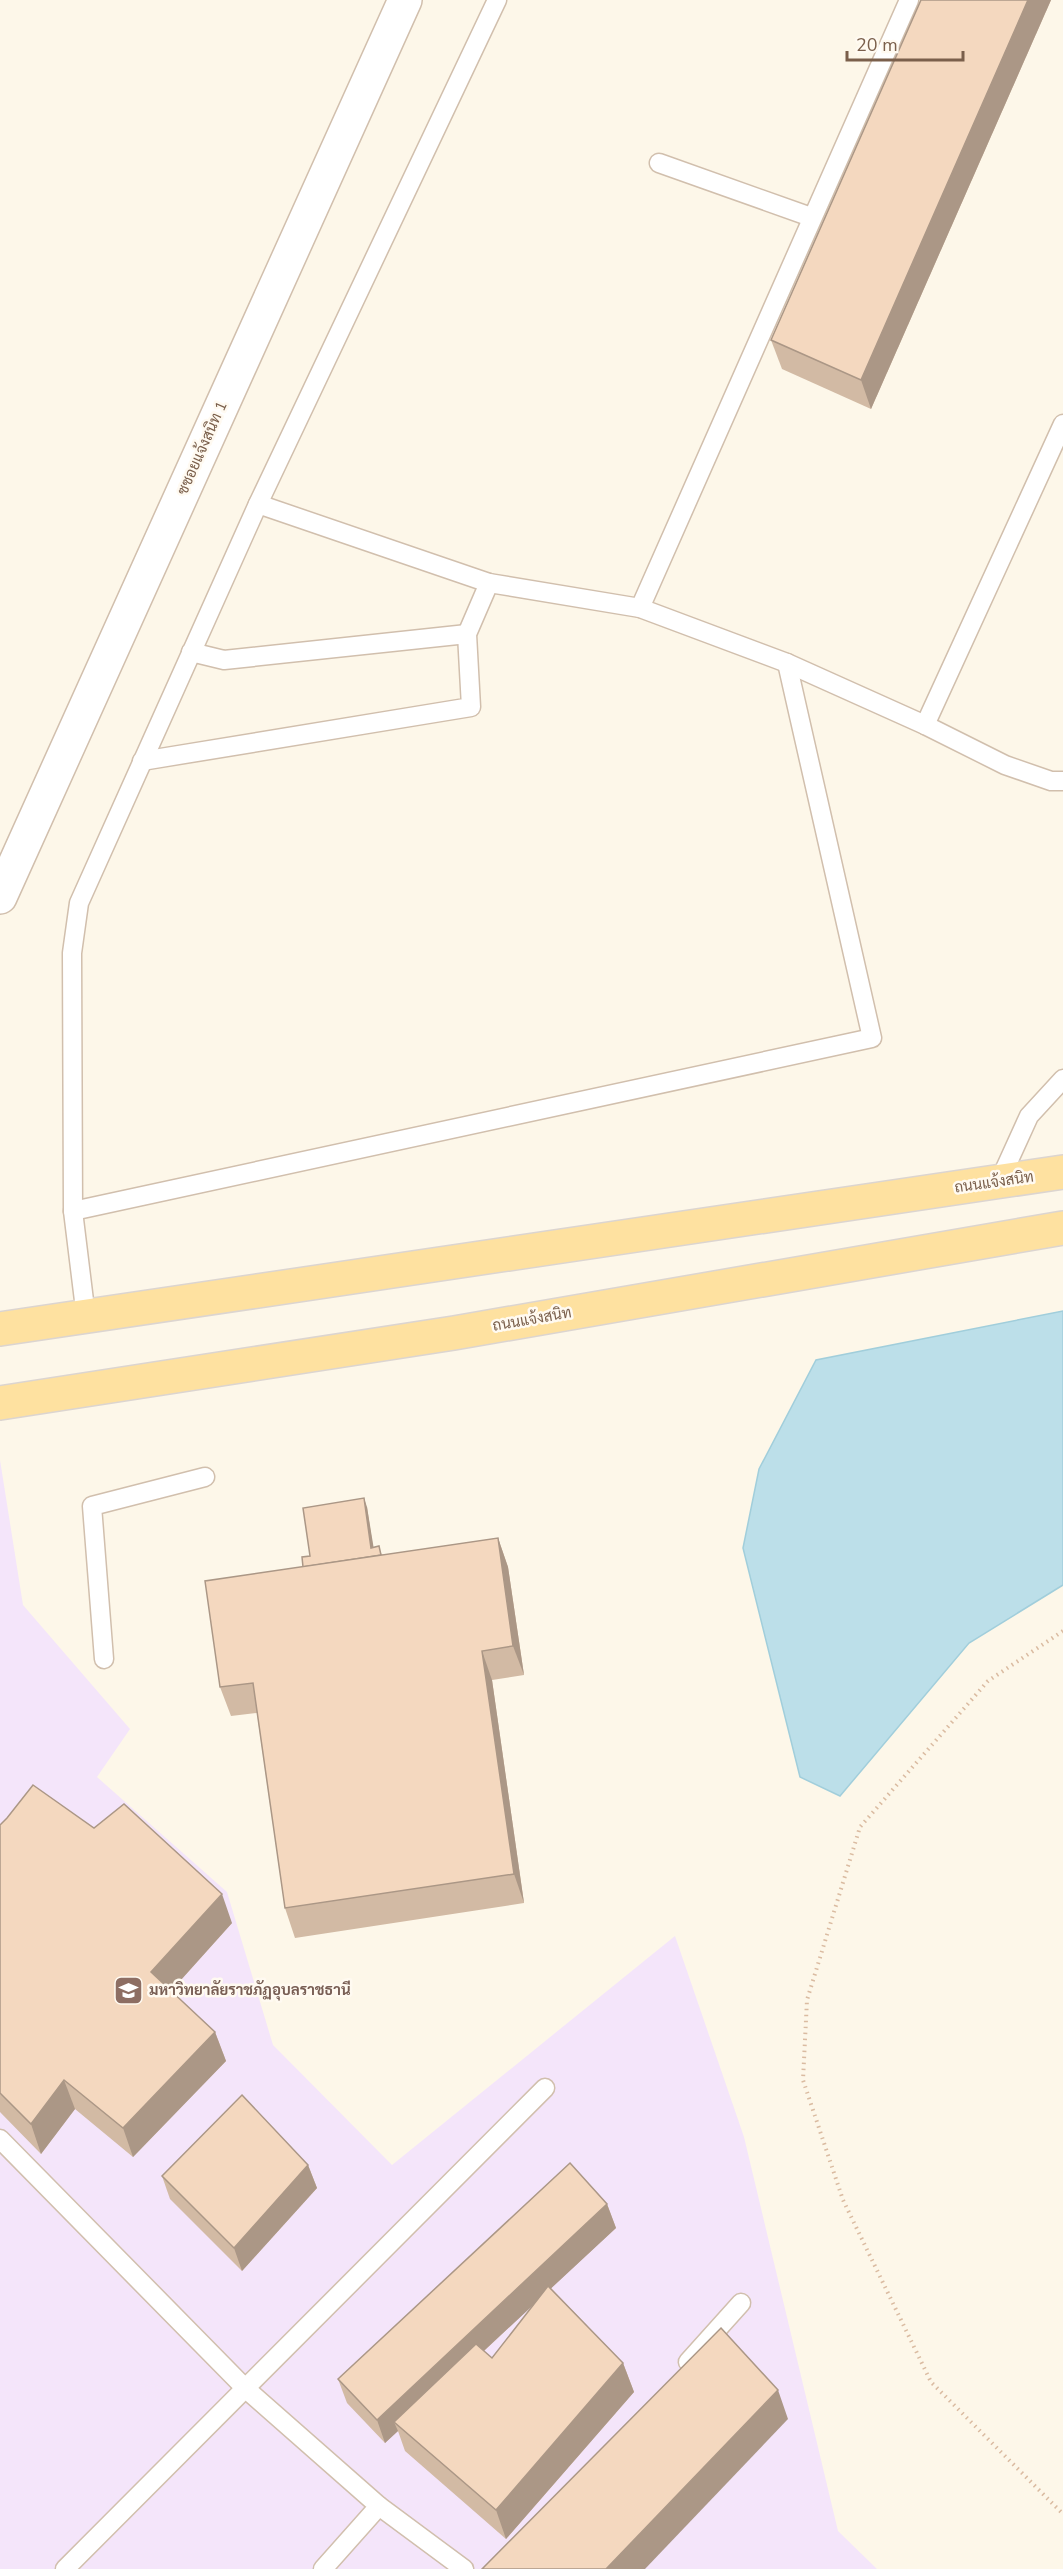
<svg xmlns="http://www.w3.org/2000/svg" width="1063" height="2569" viewBox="0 0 1063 2569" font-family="'Nunito Sans',Sarabun,sans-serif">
<rect width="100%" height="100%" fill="#fdf7e9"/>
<path fill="#f4e5fa" d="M0,1460l23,145 107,124 -33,48 130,115 46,153 119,120 283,-229 69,201 94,394 39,38h-877z"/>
<path fill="#bcdfe9" stroke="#a1cedb" stroke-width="1.5" d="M1063,1311v274l-94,58 -129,153 -40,-19 -57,-229 16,-79 57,-109z"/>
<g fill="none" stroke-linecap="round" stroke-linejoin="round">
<defs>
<g id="service">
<path d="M659,163l152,54"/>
<path d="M258,504l231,79 151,25 147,55 138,62 80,40 46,16h12"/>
<path d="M640,608l269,-608"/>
<path d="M191,652l33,8 243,-26"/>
<path d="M925,725l138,-301"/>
<path d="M142,761l329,-54 -4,-73 22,-51"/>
<path d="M999,1182l30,-66 34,-37"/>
<path d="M73,1211l799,-173 -85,-375"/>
<path d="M86,1317l-13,-106 -1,-258 7,-50 179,-399 239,-504"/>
<path d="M104,1659l-12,-153 113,-29"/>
<path d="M0,2139l246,250 133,117 -56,63"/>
<path d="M688,2362l53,-59"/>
<path d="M379,2506l85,63"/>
<path d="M65,2569l480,-481"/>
</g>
<path id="tertiary" d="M0,897l405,-897"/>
<g id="primary">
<path d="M0,1329l1063,-157"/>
<path d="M0,1403l454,-70 609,-105"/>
</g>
</defs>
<use href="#service" stroke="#d1bfad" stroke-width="21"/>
<use href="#tertiary" stroke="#d1bfad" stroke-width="36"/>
<use href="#primary" stroke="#dcd5d0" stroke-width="36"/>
<path stroke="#dabba1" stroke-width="4" stroke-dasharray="1.5 4.5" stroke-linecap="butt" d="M1063,1631l-75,50 -128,146 -53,173 -4,80 40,120 88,182 132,132"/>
<use href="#service" stroke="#fff" stroke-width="18"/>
<use href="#tertiary" stroke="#fff" stroke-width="33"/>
<use href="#primary" stroke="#fee1a0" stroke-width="33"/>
</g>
<g fill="#d2baa4" fill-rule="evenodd">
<path d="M921,0h130l-180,409 -89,-40 -11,-29z"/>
<path d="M367,1507l6,40 10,8 115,-17 10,29 16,108 -32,5 32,223 -229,35 -10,-30 -28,-195 -26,3 -11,-29 90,-131z"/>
<path d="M0,1825l94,3 138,95 -61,68 44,41 11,29 -93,96 -58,-48 -34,45 -41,-42z"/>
<path d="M308,2165l9,23 -75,83 -72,-72 -8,-23z"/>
<path d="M607,2204l9,24 -65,60 72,75 11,29 -128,147 -101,-88 -7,-20 -13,12 -38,-40 -9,-24zM533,2305l-41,53 -8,-7z"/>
</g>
<g fill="#ab9786">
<path d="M1028,0h23l-180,409 -10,-29z"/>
<path d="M364,1498l3,9 8,49 -4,-8z"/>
<path d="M498,1538l10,29 16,108 -11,-29z"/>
<path d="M482,1651l10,29 32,223 -10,-29z"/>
<path d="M222,1894l10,29 -70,78 -11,-29z"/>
<path d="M215,2032l11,29 -93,96 -10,-29z"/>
<path d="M64,2080l11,29 -34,45 -10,-30z"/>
<path d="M308,2165l9,23 -75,83 -8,-23z"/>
<path d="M607,2204l9,24 -215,200 -7,-6 4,9 -13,12 -8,-23z"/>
<path d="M623,2363l11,29 -128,147 -10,-29z"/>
<path d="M778,2390l10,29 -143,150h-39z"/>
</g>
<g fill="#f4d8bf" stroke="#ab9786" stroke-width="1.5">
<path d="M921,0h107l-167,380 -90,-40z"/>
<path d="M364,1498l7,50 8,-2 2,9 -78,12 -1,-10 8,-1 -7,-48z"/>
<path d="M498,1538l15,108 -31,5 32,223 -229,34 -32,-225 -33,4 -15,-106z"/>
<path d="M33,1785l61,43 30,-24 98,90 -71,78 64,60 -92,96 -59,-48 -33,44 -31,-31v-268l7,-7z"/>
<path d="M242,2095l66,70 -74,83 -72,-72z"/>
<path d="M570,2163l37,41 -230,216 -39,-41z"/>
<path d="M548,2286l75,77 -127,147 -102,-88 82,-78 16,14z"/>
<path d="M721,2328l57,62 -172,179h-124z"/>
</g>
<defs>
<symbol id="university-square" viewBox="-11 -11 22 22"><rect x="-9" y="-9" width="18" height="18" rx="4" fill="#8d6e63" stroke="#fffaf1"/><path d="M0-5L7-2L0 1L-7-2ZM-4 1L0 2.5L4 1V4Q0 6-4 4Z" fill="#fff"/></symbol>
</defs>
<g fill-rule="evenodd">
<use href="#university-square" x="112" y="1974" width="33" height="33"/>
</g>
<g text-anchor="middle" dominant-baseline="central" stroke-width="5" stroke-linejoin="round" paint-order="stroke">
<g font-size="15" fill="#7a5f4b" stroke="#fffaf1">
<text transform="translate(202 448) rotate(-66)">ซซอยแจ้งสนิท 1</text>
<text transform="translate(994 1182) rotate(-8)">ถนนแจ้งสนิท</text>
<text transform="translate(532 1319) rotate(-10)">ถนนแจ้งสนิท</text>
</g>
<g font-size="15" font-weight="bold" fill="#785e54" stroke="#fffaf1" text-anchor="start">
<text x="149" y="1990">มหาวิทยาลัยราชภัฏอุบลราชธานี</text>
</g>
</g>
<path d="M847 51v9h116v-9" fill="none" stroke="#7a5f4b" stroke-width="3"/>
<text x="856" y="51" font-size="18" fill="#7a5f4b" stroke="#fffaf1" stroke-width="4.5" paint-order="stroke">20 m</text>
</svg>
